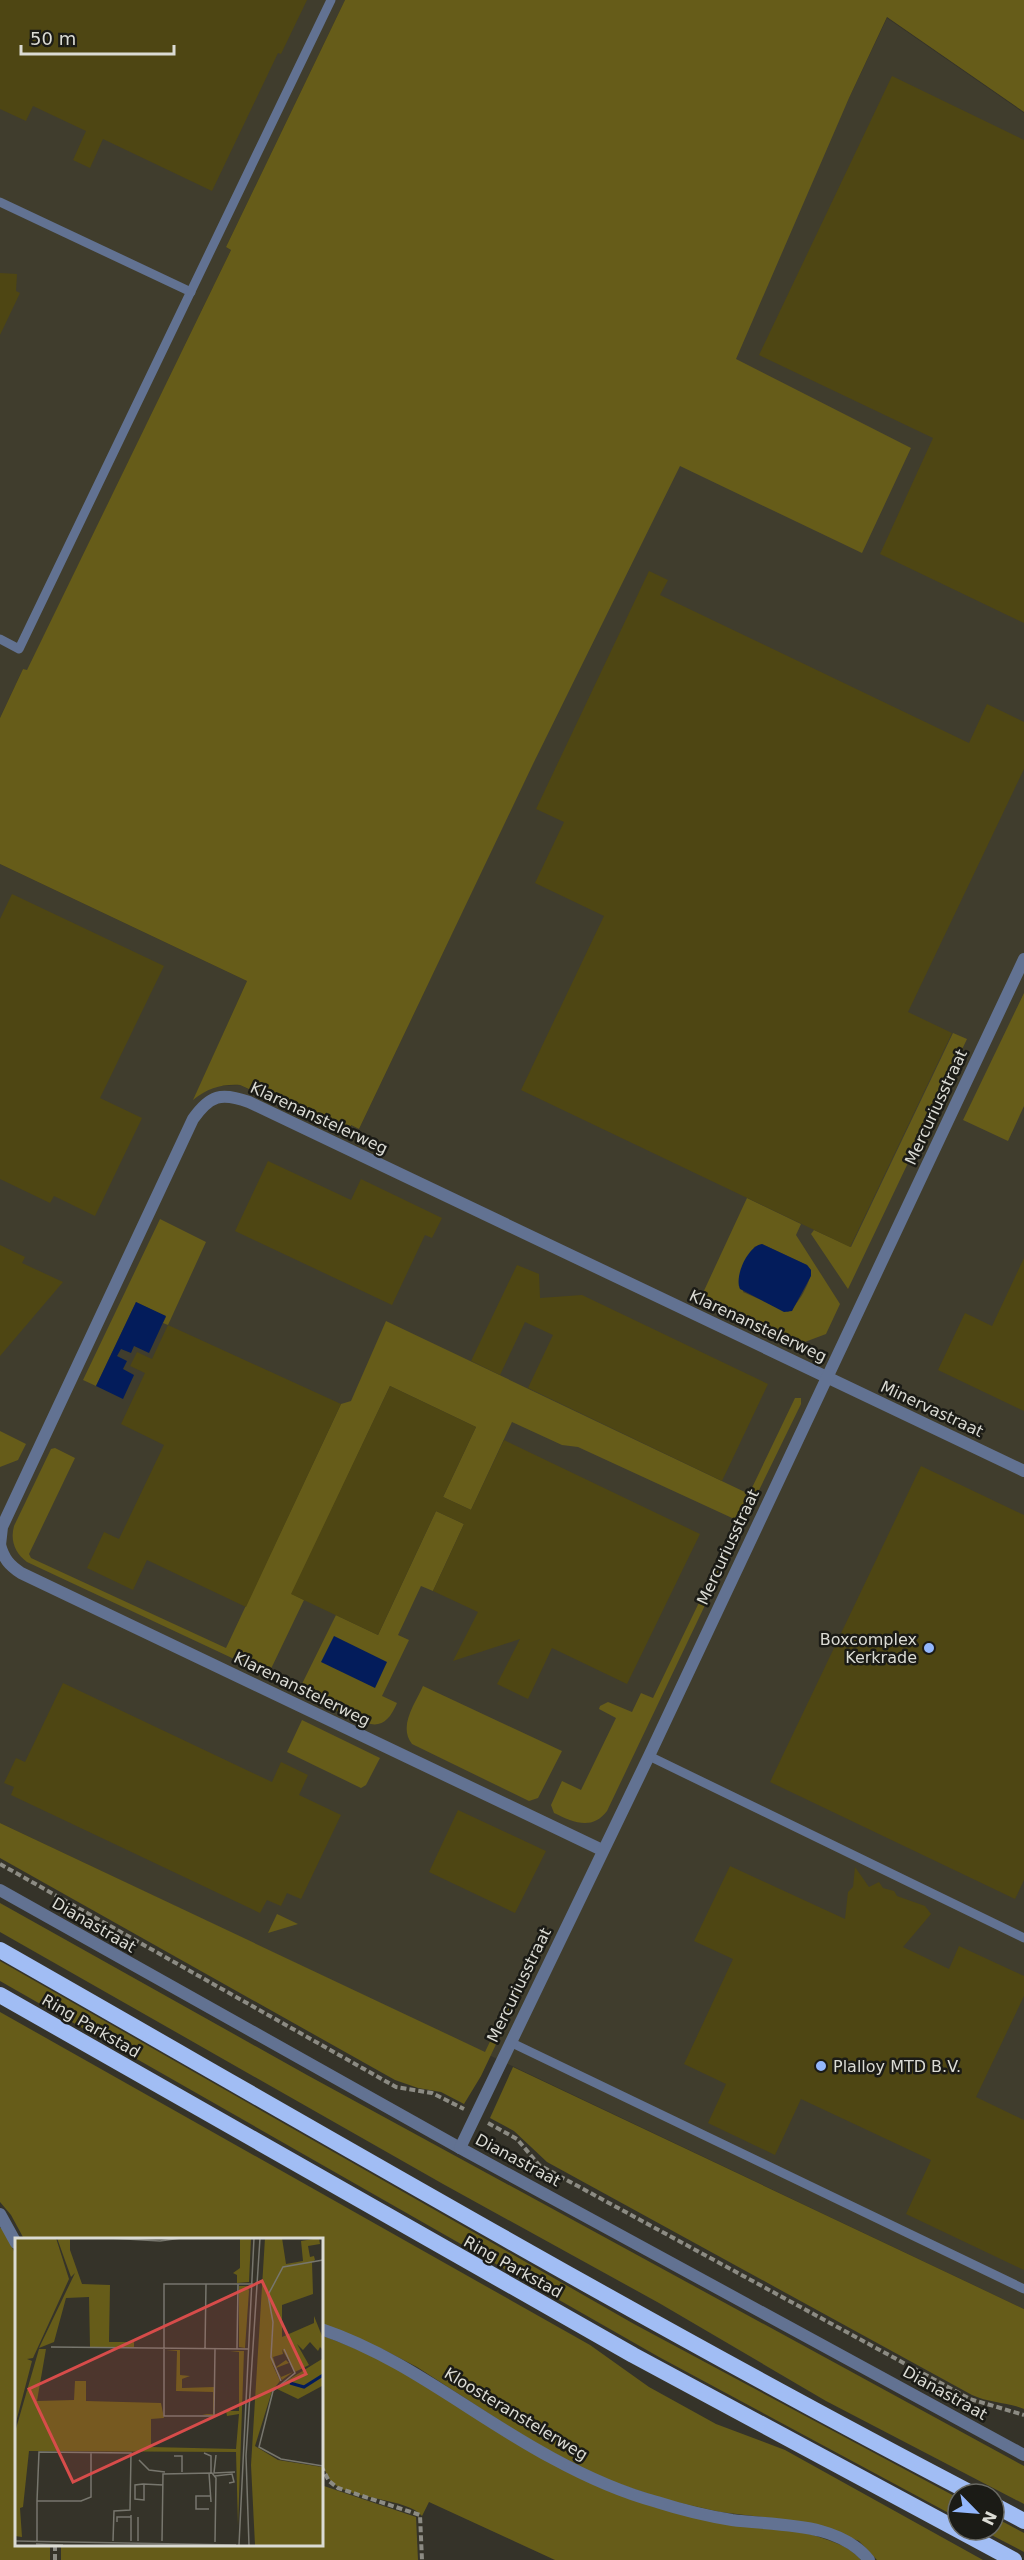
<svg xmlns="http://www.w3.org/2000/svg" width="1024" height="2560" viewBox="0 0 1024 2560" font-family="'DejaVu Sans',sans-serif">
<rect width="100%" height="100%" fill="#353329"/>
<g fill="#403d2d">
<path d="M0,0h345l-119,247 5,3 -204,421 -4,-2 -23,49z"/>
<path d="M887,18l137,95v2196l-1024,-486v-959l247,117 -53,118 14,-10 10,-3 22,-1 103,48 8,-8 8,4z"/>
</g>
<g fill="#665c19" fill-rule="evenodd">
<path d="M345,0h679v112l-137,-95 -38,81 -113,261 175,89 -49,105 -182,-87 -147,298 -174,365 -8,-4 -2,9 -109,-49c-18,-1 -32,3 -47,15l54,-119 -247,-117v-146l23,-49 4,1 204,-420 -5,-3z"/>
<path d="M1024,993v113l-16,35 -45,-21z"/>
<path d="M953,1033l14,6 -119,250 -37,-55 3,-4 37,17z"/>
<path d="M747,1198l54,26 -5,11 44,69 -14,30 -24,9 -100,-48zM762,1244l45,21 4,5c0,12 -13,35 -23,42l-45,-20 11,-45z"/>
<path d="M160,1219l46,23 -38,83 -5,-2 3,-6 -30,-15 -40,84 -13,-6z"/>
<path d="M386,1321l363,173 46,-96h6v6l-58,119 -165,-76 -16,-2 -50,-23 -41,88 -28,-13 33,-70 -86,-41 -98,208 12,6 -36,75 -241,-113c-12,-9 -17,-21 -13,-36l37,-77 4,-1 20,10 -46,96 2,4 195,90 115,-244 10,-3z"/>
<path d="M0,1431l26,13 -8,16 -18,7z"/>
<path d="M436,1511l28,13 -31,67 -12,-5 -23,49 11,5 -27,56 15,7c-4,9 -9,19 -19,21 -16,4 -63,-25 -79,-34l37,-75 42,20z"/>
<path d="M733,1532l4,6 -130,273c-15,20 -34,11 -53,2l-3,-8 11,-24 19,9 35,-72 -17,-9 1,-3 8,-4 24,10 9,-19 12,5z"/>
<path d="M423,1686l139,65 -24,47 -9,3 -117,-57c-14,-18 3,-40 11,-58z"/>
<path d="M302,1720l78,38 -14,27 -5,3 -74,-36z"/>
<path d="M0,1823l485,229 39,-82 3,9 -46,97 -17,28 -23,-12 -23,-4 -23,-8 -395,-222z"/>
<path d="M0,1903l307,172 717,391v38l-198,-103 -167,-98 -216,-119 -443,-252z"/>
<path d="M277,1914l21,10 -30,9z"/>
<path d="M0,1961l634,363 324,174v20l-299,-161 -659,-376z"/>
<path d="M0,2012l590,333 59,42 67,37 69,26 198,110h-106l-18,-19 -35,-13 -44,-9 -60,-7 -57,-13 -64,-22 -71,-38 -111,-72 -35,-18 -61,-24v-86h-297l-13,-24 -11,-13z"/>
<path d="M513,2067l511,242v100c-17,-7 -35,-6 -52,-14l-425,-233 -33,-31 -24,-13z"/>
<path d="M3,2227l13,29v288h34v16h-50v-332z"/>
<path d="M321,2335l53,21 213,124 226,55c18,6 35,10 48,25h-306l-126,-58 -7,14c-15,-18 -68,-16 -88,-32 -7,-6 -8,-14 -13,-20z"/>
<path d="M321,2485l95,32 2,43h-357v-16h260z"/>
<path d="M994,2517l30,16v19l-42,-22h12z"/>
</g>
<g fill="#031c5b">
<path d="M762,1244l45,21 4,5v6l-19,35 -8,1 -44,-23c-6,-13 8,-43 22,-45z"/>
<path d="M136,1302l30,14 -17,37 -15,-7 -3,7 -10,-4 -4,7 10,5 -4,8 11,6 -11,24 -27,-13z"/>
<path d="M334,1636l53,26 -12,26 -54,-26z"/>
</g>
<g fill="#4e4613">
<path d="M0,0h307l-26,54 -3,-1 -66,138 -109,-52 -13,29 -17,-8 13,-29 -53,-25 -7,15 -26,-12z"/>
<path d="M892,76l132,64v483l-144,-69 53,-116 -174,-83z"/>
<path d="M0,273l17,1 -1,17 4,2 -20,42z"/>
<path d="M649,571l19,9 -8,15 309,148 18,-39 37,18v47l-116,243 44,21 -102,214 -329,-157 83,-174 -69,-33 29,-61 -28,-13z"/>
<path d="M12,894l152,72 -64,132 42,20 -47,98 -41,-20 -4,7 -50,-24v-260z"/>
<path d="M268,1161l83,39 10,-21 81,39 -10,20 -7,-3 -33,70 -157,-74z"/>
<path d="M0,1245l25,12 -3,6 41,19 -63,74z"/>
<path d="M1024,1258v153l-86,-41 27,-57 27,13z"/>
<path d="M517,1265l22,9 1,24 42,-3 186,89 -46,97 -194,-93 25,-53 -28,-13 -25,53 -29,-14z"/>
<path d="M168,1325l173,79 -95,203 -99,-47 -14,30 -46,-22 17,-36 15,7 45,-94 -43,-21 24,-51 -15,-7 7,-14 15,7z"/>
<path d="M390,1386l86,41 -33,70 28,13 33,-70 196,94 -73,150 -75,-36 -24,51 -31,-15 23,-45 -67,22 25,-49 -45,-21 31,-67 -28,-13 -58,124 -87,-41z"/>
<path d="M921,1466l103,49v365l-9,19 -245,-117z"/>
<path d="M63,1683l209,99 9,-20 27,13 -9,20 42,20 -40,84 -14,-6 -6,13 -14,-6 -7,13 -249,-118 3,-8 -10,-4 12,-25 9,4z"/>
<path d="M458,1810l88,41 -31,62 -86,-41z"/>
<path d="M730,1866l115,53 3,-27 5,-5 2,-20 14,20 10,-5 4,6 11,3 3,5 28,10 6,8 -28,33 46,22 10,-23 65,30v20l-48,101 48,23v150l-118,-56 25,-54 -130,-61 -26,56 -67,-32 18,-39 -42,-20 49,-105 -39,-18z"/>
</g>
<g fill="none" stroke-linecap="round" stroke-linejoin="round">
<g stroke="#8c8b83" stroke-width="4" stroke-dasharray="6 3" stroke-linecap="butt">
<path d="M0,1864l396,223 36,6 32,16"/>
<path d="M488,2123l29,16 22,26 431,234 54,16"/>
<path d="M321,2466l8,15 9,7 82,27 2,45"/>
<path d="M55,2560v-16"/>
</g>
<g stroke="#627292" stroke-width="9">
<path d="M0,202l191,90"/>
<path d="M0,639l19,10 312,-649"/>
<path d="M649,1756l375,182"/>
<path d="M510,2042l514,247"/>
</g>
<g stroke="#627292" stroke-width="12">
<path d="M0,1545l2,-18 191,-408c17,-24 28,-27 56,-17l775,369"/>
<path d="M0,1545c4,14 9,20 21,28l581,277"/>
<path d="M0,1890l460,258 564,307"/>
<path d="M460,2148l189,-392 375,-797"/>
<path d="M0,2214l16,29"/>
<path d="M321,2329c86,29 152,87 231,129 33,18 68,34 105,44 25,8 50,14 75,18 44,6 106,1 137,40"/>
</g>
<g stroke="#a1bdf4" stroke-width="16">
<path d="M0,1950c323,184 643,372 973,544"/>
<path d="M0,1995l633,360 381,205"/>
<path d="M994,2505l30,16"/>
</g>
</g>
<g fill="#93b7fd" stroke="#1b1b16" stroke-width="2">
<circle cx="929" cy="1648" r="6"/>
<circle cx="821" cy="2066" r="6"/>
</g>
<g text-anchor="middle" dominant-baseline="central" stroke-width="5" stroke-linejoin="round" paint-order="stroke">
<g font-size="16" fill="#dbdbd4" stroke="#1b1b16">
<text transform="translate(936 1107) rotate(-65)">Mercuriusstraat</text>
<text transform="translate(319 1118) rotate(25)">Klarenanstelerweg</text>
<text transform="translate(758 1326) rotate(25)">Klarenanstelerweg</text>
<text transform="translate(932 1409) rotate(25)">Minervastraat</text>
<text transform="translate(728 1547) rotate(-65)">Mercuriusstraat</text>
<text transform="translate(302 1689) rotate(26)">Klarenanstelerweg</text>
<text transform="translate(94 1925) rotate(30)">Dianastraat</text>
<text transform="translate(519 1985) rotate(-64)">Mercuriusstraat</text>
<text transform="translate(91 2026) rotate(30)">Ring Parkstad</text>
<text transform="translate(518 2160) rotate(28)">Dianastraat</text>
<text transform="translate(513 2267) rotate(29)">Ring Parkstad</text>
<text transform="translate(945 2393) rotate(29)">Dianastraat</text>
<text transform="translate(516 2414) rotate(31)">Kloosteranstelerweg</text>
</g>
<g font-size="16" fill="#dbdbd4" stroke="#1b1b16" text-anchor="end">
<text x="917" y="1639">Boxcomplex<tspan x="917" dy="18">Kerkrade</tspan></text>
<text x="833" y="2066" text-anchor="start">Plalloy MTD B.V.</text>
</g>
</g>
<g transform="translate(15 2238)">
<rect width="308" height="308" fill="#353329"/>
<path d="M0,0h41l13,41 -36,79 -6,1 5,2 -17,65zM42,0h13v12l12,34 28,1 -1,57h25v5h-44l-1,-50 -23,1 -12,44 -15,6 36,-75 -4,4zM225,0h11l-2,44 -12,1v-8l-4,-2 7,-5zM250,0h17l4,26 17,-3 -2,-20 18,-3 1,6 -12,2 2,11 4,-1 1,4 -3,2 1,32 -31,11v32l32,-14v-7l8,20v13l-2,-2 -2,4 -8,-9 -7,8 -6,-6 12,21 -14,7 -13,-23 1,5 -10,3 3,10 10,-7 3,3 -13,5 5,9 12,-5 -11,8 -11,-19 9,20 -8,10 -17,55 23,14 44,7v78h-67l-4,-80zM224,48h9l1,5 -4,57 -6,-1zM24,111h7l-9,52 37,-1 1,-19h11v20l75,2 3,15 -13,1v28l85,2 3,-35 -12,2 -1,-5h13v-59l-9,-1h14l-6,175 -2,-74 -207,-1 -6,56 -3,1 2,29 -7,-1v-104zM151,112h14v25l10,1 -8,3v9l32,-1v27l-2,2 -10,-2h11v-22l-37,-1 1,-40zM307,121v27l-24,13 -23,-11z" fill="#665c19"/>
<path fill="none" stroke="#031c5b" stroke-width="3" d="M275,145l14,4 19,-12"/>
<path fill="none" stroke="#77766d" stroke-width="1.5" d="M94,0l51,3 21,-3M36,109l198,2M190,111l1,-65M200,111l-1,67h-50v-132h89M222,111l1,-65M269,111l11,24 -22,18 -14,56 22,12 42,7M266,143l-10,-24 2,-35 -5,-27 15,-28 40,-7M189,215l7,3v17M201,217l-2,18 21,-1M159,218h8v16M124,222l10,10 16,2M194,235l2,29M200,238l17,-2 2,8 -5,1M129,246v16l-9,-1v-14l8,-1 20,1M22,263l2,-49 92,1 -1,57 -16,1 -1,30M194,271h-13v-13h15M123,279v24M102,284v-5h14M0,303l221,4M22,303v-40h44l10,-4v-44M116,303v-26M147,303l1,-67 49,-1 4,5 -1,64M21,306l27,1M224,307l15,-307M234,307l-3,-89 14,-218"/>
<path fill="#d74c4a" fill-opacity="0.15" stroke="#d74c4a" stroke-width="3" d="M247,43l44,93 -233,108 -44,-93z"/>
<rect width="308" height="308" fill="none" stroke="#dbdbd4" stroke-width="3"/>
</g>
<g transform="translate(976 2512) rotate(115)"><circle r="28" fill="#1b1b16" stroke="#686862" stroke-width="1.5"/>
<path d="M0-4.5L10 22L0 15L-10 22Z" fill="#93b7fd"/>
<text y="-9" font-size="16" font-weight="bold" text-anchor="middle" fill="#dbdbd4">N</text>
</g>
<path d="M21 45v9h153v-9" fill="none" stroke="#dbdbd4" stroke-width="3"/>
<text x="30" y="45" font-size="18" fill="#dbdbd4" stroke="#1b1b16" stroke-width="4.5" paint-order="stroke">50 m</text>
</svg>
